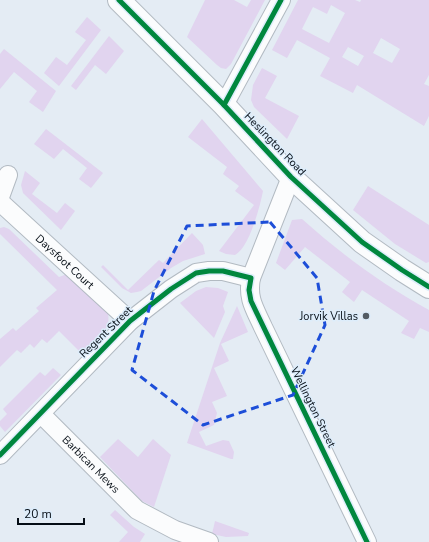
<svg xmlns="http://www.w3.org/2000/svg" width="429" height="542" viewBox="0 0 429 542" font-family="'Nunito Sans',sans-serif">
<rect width="100%" height="100%" fill="#e4ecf4"/>
<g fill="#e1d4ef" fill-rule="evenodd">
<path d="M205,0h29l13,7 4,-7h14l-34,64 -5,5 -5,-1 -4,-3 -30,-28z"/>
<path d="M298,0h57l5,2 1,-2h68v75l-5,9 5,2v30l-5,10 -67,-41 -4,8 -33,-17 10,-18 -33,-18 -10,18 -15,-8zM331,5l14,8 -16,30 -27,-14 11,-22 14,7zM381,38l19,11 -8,14 -19,-10zM348,47l16,9 -6,10 -16,-9z"/>
<path d="M87,17l14,13 -42,56 -15,-13 12,-16 11,8 19,-25 -11,-8z"/>
<path d="M109,36l15,15 -18,23 -11,-9 -19,25 -5,-4z"/>
<path d="M4,49l52,42 -13,21 -14,-10 8,-11 -23,-19 -14,17v-35z"/>
<path d="M262,68l15,8 -12,22 34,18 -12,23 -33,-32 -3,-7 2,-15z"/>
<path d="M202,119l61,72c-3,16 -14,57 -28,64l-9,-1 -7,-3 35,-46 -19,-14 4,-5 -16,-12 4,-7 -39,-30z"/>
<path d="M46,129l57,44 -12,15 -12,-9 8,-11 -24,-19 -9,10 -20,-15z"/>
<path d="M25,171l15,12 -8,11 25,19 8,-10 10,8 -14,19 -38,-37 -2,-8z"/>
<path d="M368,186l61,39v37l-3,1 -31,-19 -42,-34z"/>
<path d="M302,219c39,35 81,66 127,91v22l-9,-4 -6,11 -13,-6 8,-12 -47,-31 -8,12 -12,-10 8,-10 -45,-35 -20,23 -9,-7 16,-43z"/>
<path d="M4,227l5,2 50,48 8,-3 40,36c7,20 -12,31 -25,44l-23,-23 -12,12 -5,-4 -8,9 -4,-4 -9,9 -4,-3 -17,17v-28l13,-11 3,3 23,-20 -3,-3 21,-18 -57,-56v-6z"/>
<path d="M192,233l11,12 2,9 -22,7 -12,7 -30,23 -4,1 -6,1 -9,-5 -21,-21 2,-2 25,25 31,-30 4,3z"/>
<path d="M206,287l12,1 10,4 -5,14 2,6 -11,26 -34,-35 16,-12z"/>
<path d="M237,306l11,26 -27,12 8,17 -15,7 13,28 -15,6 5,11 -3,12 -15,7 7,14 17,-6 6,1 5,11 -1,7h-2l-44,-16 33,-100z"/>
<path d="M53,368l8,7 -56,57 -5,-6v-5l7,-7 -4,-5 37,-37 5,4z"/>
<path d="M118,439l20,18 15,-18 18,16 -17,52 -12,-6 -42,-44z"/>
<path d="M115,510l19,17 11,7 -5,8h-21l9,-10 -18,-17z"/>
<path d="M215,521l34,12 -1,3 -22,1 -14,-3z"/>
</g>
<g fill="none" stroke-linecap="round" stroke-linejoin="round">
<defs>
<g id="street">
<path d="M224,105l57,-105"/>
<path d="M291,177l-40,101c-4,21 4,31 12,49l104,215"/>
<path d="M0,197l8,-22"/>
<path id="s1" d="M0,202l130,119"/>
<path id="s2" d="M41,414l96,96 38,20 34,12"/>
<path d="M0,455l130,-134 41,-32 25,-16 13,-2h14l28,7"/>
</g>
<path id="secondary" d="M119,0l105,105 67,72 71,65 40,28 27,17"/>
</defs>
<use href="#street" stroke="#b2bac2" stroke-width="20"/>
<use href="#secondary" stroke="#b2bac2" stroke-width="24"/>
<use href="#street" stroke="#fbfcfd" stroke-width="18"/>
<use href="#secondary" stroke="#fbfcfd" stroke-width="22"/>
<defs>
<g id="cycleway">
<path d="M119,0l105,105 67,72 71,65 40,28 27,17"/>
<path d="M224,105l57,-105"/>
<path d="M0,455l130,-134 41,-32 25,-16 13,-2h14l28,7 -2,12 2,11 116,241"/>
</g>
</defs>
<use href="#cycleway" stroke="#ddedfb" stroke-width="8"/>
<use href="#cycleway" stroke="#00873e" stroke-width="5"/>
</g>
<path fill="none" stroke="#1d4ed8" stroke-width="3" stroke-dasharray="8 5" stroke-linejoin="round" d="M270,222l47,56 8,47 -32,70 -90,30 -71,-55 22,-79 33,-65z"/>
<circle fill="#535b63" stroke="#ddedfb" stroke-width="1.5" cx="366" cy="316" r="4"/>
<g text-anchor="middle" dominant-baseline="central" stroke-width="3" stroke-linejoin="round" paint-order="stroke">
<g font-size="11" fill="#050d15" stroke="#ddedfb">
<text transform="translate(275 144) rotate(46)">Heslington Road</text>
<text stroke="none"><textPath href="#s1" startOffset="88">Daysfoot Court</textPath></text>
<text transform="translate(106 332) rotate(-44)">Regent Street</text>
<text transform="translate(313 407) rotate(64)">Wellington Street</text>
<text stroke="none"><textPath href="#s2" startOffset="71">Barbican Mews</textPath></text>
</g>
<g font-size="11" fill="#050d15" stroke="#ddedfb" text-anchor="end">
<text x="358" y="316">Jorvik Villas</text>
</g>
</g>
<path d="M18 518v6h66v-6" fill="none" stroke="#050d15" stroke-width="2"/>
<text x="24" y="518" font-size="12" fill="#050d15" stroke="#ddedfb" stroke-width="3" paint-order="stroke">20 m</text>
</svg>
